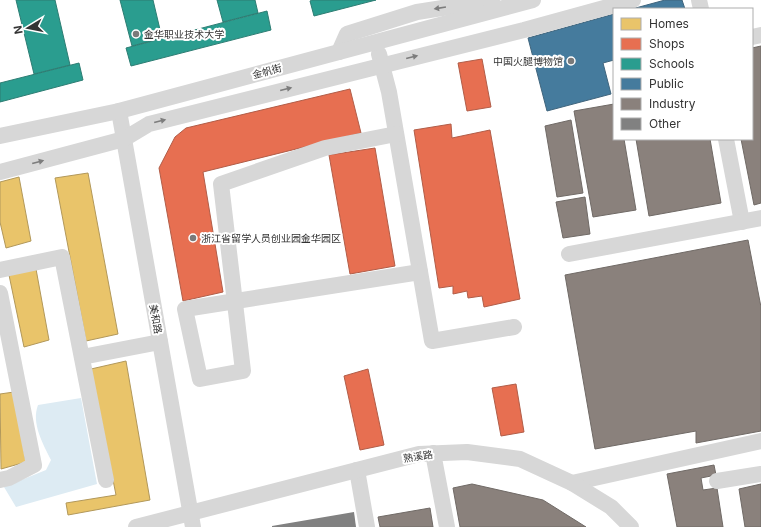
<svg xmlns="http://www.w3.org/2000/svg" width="761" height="527" viewBox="0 0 761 527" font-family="Inter,'Noto Sans SC',sans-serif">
<rect width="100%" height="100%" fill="#fff"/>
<path fill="#ddebf3" d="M81,398l16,86 -81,23 -12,-20 42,-17 5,-10c-8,-16 -20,-37 -13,-55z"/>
<g fill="#e9c46a" stroke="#b2985a">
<path d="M88,173l30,161 -32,7 -31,-163z"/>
<path d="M19,177l12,64 -25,7 -6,-26v-40z"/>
<path d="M36,269l13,71 -25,7 -15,-72z"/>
<path d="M126,361l24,139 -82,15 -2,-12 50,-8 -25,-126z"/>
<path d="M14,392l12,70 -25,7 -1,-75z"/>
</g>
<g fill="#e76f51" stroke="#b15d48">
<path d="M482,59l9,48 -24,4 -9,-48z"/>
<path d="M350,89l11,44 -158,39 20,120 -40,9 -24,-133 16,-31 11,-9z"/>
<path d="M451,124l1,14 38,-8 30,169 -36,8 -2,-11 -14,2 -1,-7 -14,3v-8l-14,2 -25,-158z"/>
<path d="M375,148l20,118 -45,8 -21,-119z"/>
<path d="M368,369l16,76 -24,5 -16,-74z"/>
<path d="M516,384l8,48 -23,4 -9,-48z"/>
</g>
<g fill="#2a9d8f" stroke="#2d7d73">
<path d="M16,0h39l15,65 -36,9z"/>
<path d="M120,0h33l9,38 -30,8z"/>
<path d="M217,0h38l3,13 -35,9z"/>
<path d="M312,0h64l-62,16 -4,-15z"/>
<path d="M267,11l4,19 -140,36 -5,-18z"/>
<path d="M79,63l4,17 -83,22v-19z"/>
</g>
<g fill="#457b9d" stroke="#40657d">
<path d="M665,0h17l3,9h-53z"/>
<path d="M614,14v46l-11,3 8,31 -64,17 -19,-73z"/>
</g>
<g fill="#8a817c" stroke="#706a66">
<path d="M761,46v157l-7,2 -13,-66h11v-91z"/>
<path d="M614,104v35h10l12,71 -43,7 -19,-106z"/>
<path d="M571,120l12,73 -26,4 -12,-71z"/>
<path d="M636,139h74l11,64 -72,13z"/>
<path d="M585,197l5,37 -27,4 -7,-36z"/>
<path d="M748,240l13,67v124l-65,12v-12l-101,18 -30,-174z"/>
<path d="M714,465l2,10 -15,3 2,12 14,-2 6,39h-46l-10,-53z"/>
<path d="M472,484l71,16 43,27h-126l-7,-39z"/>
<path d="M761,484v43h-16l-6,-38z"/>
<path d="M430,508l3,19h-53l-2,-10z"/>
</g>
<path fill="#818181" d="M354,512l2,15h-84v-1z"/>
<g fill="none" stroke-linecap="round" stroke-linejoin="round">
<g stroke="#d7d7d7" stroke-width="16">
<path d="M699,0l2,9"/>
<path d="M752,37l9,-2"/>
<path d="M339,52l8,-18 70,-22 75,-12"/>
<path d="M379,54l10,38 43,249 82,-14"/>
<path d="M119,111l74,416"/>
<path d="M396,134l-71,14 -104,36 22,187 -43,8 -15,-70 235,-37"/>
<path d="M0,136l119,-25 414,-111"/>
<path d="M726,139l16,83"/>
<path d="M0,172l124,-33 25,-15 375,-94 109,-30"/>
<path d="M569,254l192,-36"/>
<path d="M0,270l62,-13 44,223"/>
<path d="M0,293l34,172 -25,13 -9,2"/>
<path d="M82,357l78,-15"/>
<path d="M433,453l14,74"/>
<path d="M357,470l10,57"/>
<path d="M717,481l44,-7"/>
<path d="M572,483l189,-42"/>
<path d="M136,527l283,-73 48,-2 53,7 52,24 39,24 20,20"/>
</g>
</g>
<defs><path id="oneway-solid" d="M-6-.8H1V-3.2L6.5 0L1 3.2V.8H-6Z"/></defs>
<g fill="#7d7d7d">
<use href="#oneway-solid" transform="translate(440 8) rotate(171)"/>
<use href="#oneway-solid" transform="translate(412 57) rotate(-14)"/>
<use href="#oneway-solid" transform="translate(286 89) rotate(-14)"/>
<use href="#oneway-solid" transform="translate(160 121) rotate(-14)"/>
<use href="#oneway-solid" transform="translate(38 162) rotate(-15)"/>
</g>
<g fill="#7a7a7a" stroke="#fff" stroke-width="1.5">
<circle cx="136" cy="34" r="4"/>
<circle cx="571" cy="61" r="4"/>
<circle cx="193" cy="238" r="4"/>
</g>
<g text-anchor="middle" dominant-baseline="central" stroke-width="4" stroke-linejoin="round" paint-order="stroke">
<g font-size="10" fill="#333" stroke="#fff" text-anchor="start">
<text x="144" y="34">金华职业技术大学</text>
<text x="563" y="61" text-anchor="end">中国火腿博物馆</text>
<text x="201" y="238">浙江省留学人员创业园金华园区</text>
</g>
<g font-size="10" fill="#333" stroke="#fff">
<text transform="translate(267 71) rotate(-15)">金帆街</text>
<text transform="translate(156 319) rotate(80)">美和路</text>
<text transform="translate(418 456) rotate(-9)">熟溪路</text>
</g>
</g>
<rect x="613" y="8" width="140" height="132" fill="#ffffff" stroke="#adadad"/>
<rect x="621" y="18" width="20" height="12" fill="#e9c46a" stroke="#adadad"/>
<text x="649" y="28" font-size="12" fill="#333333">Homes</text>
<rect x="621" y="38" width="20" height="12" fill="#e76f51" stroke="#adadad"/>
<text x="649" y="48" font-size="12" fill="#333333">Shops</text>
<rect x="621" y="58" width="20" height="12" fill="#2a9d8f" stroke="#adadad"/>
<text x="649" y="68" font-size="12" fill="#333333">Schools</text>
<rect x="621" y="78" width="20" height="12" fill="#457b9d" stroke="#adadad"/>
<text x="649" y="88" font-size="12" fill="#333333">Public</text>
<rect x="621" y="98" width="20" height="12" fill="#8a817c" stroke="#adadad"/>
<text x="649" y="108" font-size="12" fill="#333333">Industry</text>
<rect x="621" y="118" width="20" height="12" fill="#818181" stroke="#adadad"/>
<text x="649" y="128" font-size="12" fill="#333333">Other</text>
<g transform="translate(28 28) rotate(260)" stroke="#ffffff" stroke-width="3" paint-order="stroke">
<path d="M0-3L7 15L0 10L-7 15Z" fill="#333333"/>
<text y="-6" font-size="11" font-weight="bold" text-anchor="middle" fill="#333333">N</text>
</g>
</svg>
